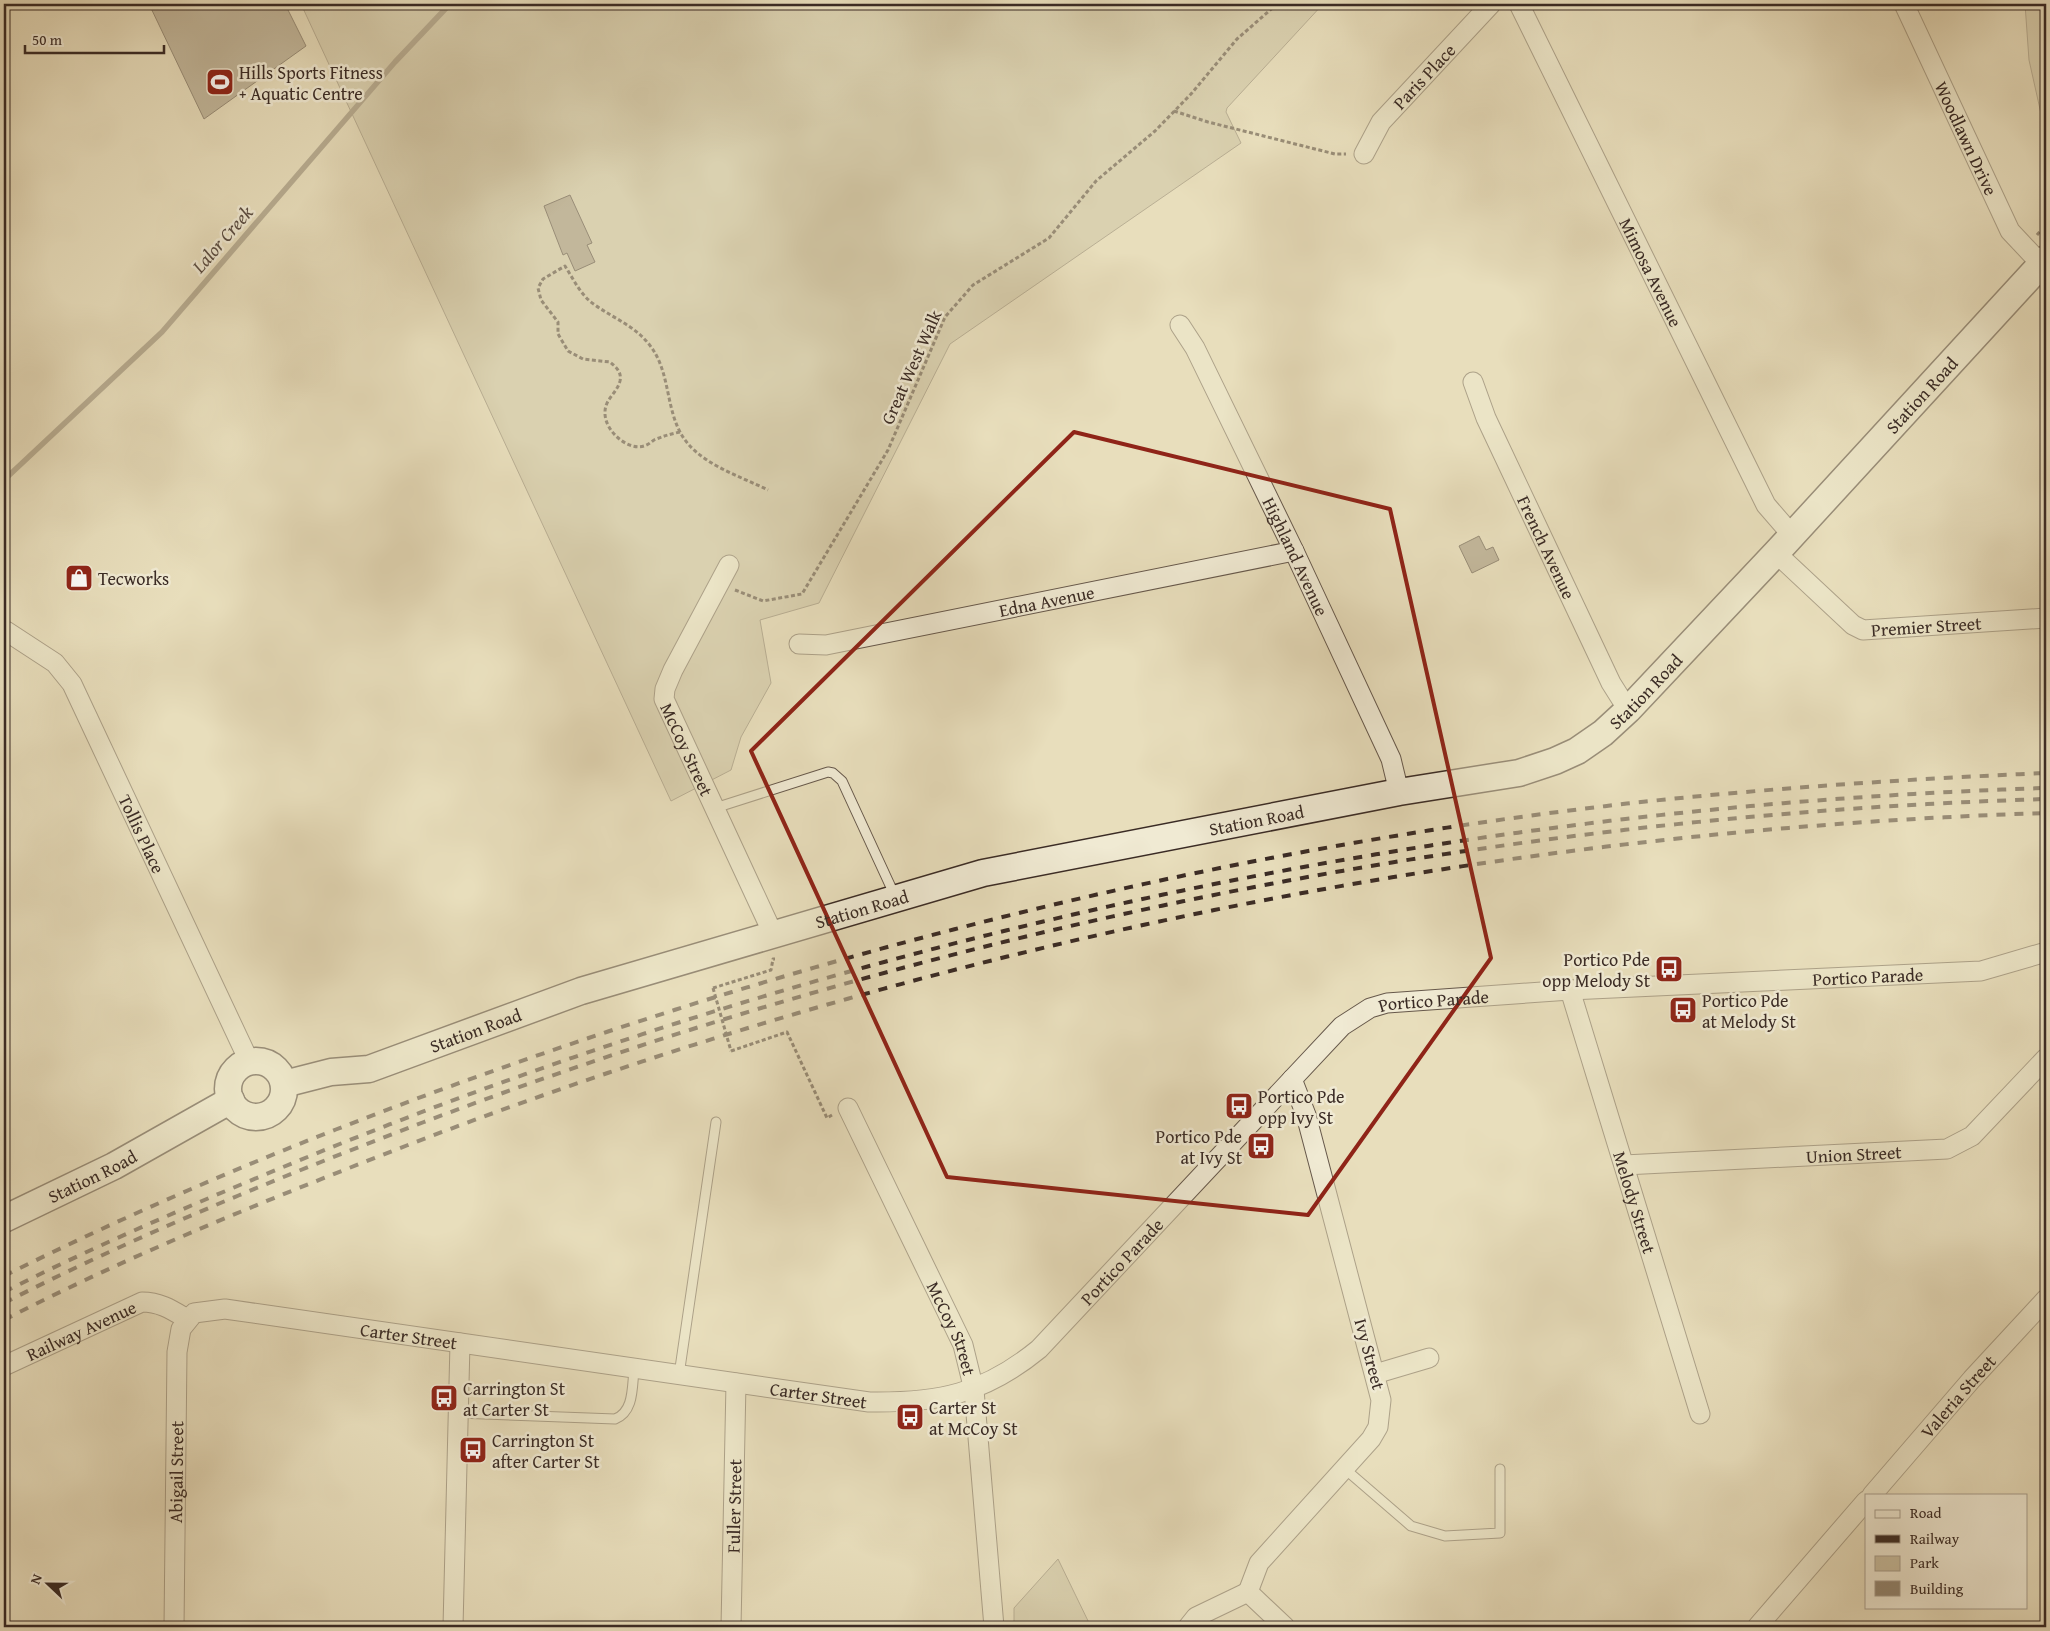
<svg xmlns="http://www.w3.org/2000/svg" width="2050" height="1631" viewBox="0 0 2050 1631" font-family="'Gentium Book Plus',serif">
<rect width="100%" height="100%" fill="#e8debc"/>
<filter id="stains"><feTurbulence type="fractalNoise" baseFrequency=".004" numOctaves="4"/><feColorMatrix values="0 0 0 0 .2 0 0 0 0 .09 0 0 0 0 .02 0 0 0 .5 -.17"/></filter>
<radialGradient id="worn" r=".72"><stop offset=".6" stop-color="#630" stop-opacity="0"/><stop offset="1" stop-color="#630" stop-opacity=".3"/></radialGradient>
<g fill="#cac0a2" stroke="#827664">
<path d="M301,4h1022l-96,104 -1,4 15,31 -291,201 -131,259 -59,17 11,63 -30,54 -10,33 -60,31z"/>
<path d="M2025,4h21v132l-17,-76z"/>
<path d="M1058,1559l33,68h-77v-19z"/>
</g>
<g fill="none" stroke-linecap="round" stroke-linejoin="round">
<path stroke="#7f7261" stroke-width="5.5" d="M4,480l158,-148 233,-270 55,-58"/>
</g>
<g fill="#948874" stroke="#3a2b25">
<path d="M149,4h136l21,42 -102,73z"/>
<path d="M570,195l22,48 -5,2 8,17 -20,9 -8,-18 -4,2 -19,-49z"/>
<path d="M1479,536l7,14 7,-3 6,13 -27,13 -13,-27z"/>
</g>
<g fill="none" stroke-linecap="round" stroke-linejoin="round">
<defs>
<g id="service">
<path d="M715,808l113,-36 5,1 9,8 53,115"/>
<path d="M679,1375l37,-253"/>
<path d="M458,1413l157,6c19,-7 17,-32 19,-49"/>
<path d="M1345,1469l66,57 34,10 55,-3v-64"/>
</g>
<g id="minor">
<path id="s1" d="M1519,4l247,501 26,30"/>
<path id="s2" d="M1904,4l106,227 31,33"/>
<path id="s3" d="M1364,154l17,-32 110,-118"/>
<path id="s4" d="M1180,325l15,23 99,203 97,208 8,33"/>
<path id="s5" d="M1473,382l13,36 125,265 17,27"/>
<path id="s6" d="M1776,553l77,72 10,5 183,-12"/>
<path id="s7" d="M729,565l-56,105 -8,19 -1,10 110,237"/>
<path id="s8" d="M6,631l49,32 17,21 177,377"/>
<path id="s9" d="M799,644l27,1 468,-94"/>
<path id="s10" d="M1570,990l130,424"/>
<path id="s11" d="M848,1108l115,237 11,45 20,237"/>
<path id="s12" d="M1624,1165l323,-16 25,-13 74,-78"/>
<path id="s13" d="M4,1366l138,-64c18,0 30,8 45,17"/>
<path d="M1375,1374l54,-16"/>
<path id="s14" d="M1872,1495l100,-116 74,-80"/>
<path d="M1248,1592l11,-29 112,-124 7,-12 3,-27 -75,-285 -14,-36"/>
<path d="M1248,1592l37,35"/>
<path id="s15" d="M174,1627l3,-275 4,-23 13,-16 31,-4 644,93c70,1 115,-8 170,-53l303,-323 28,-18 17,-5 183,-13 411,-19 65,-19"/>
<path d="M453,1627l7,-284"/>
<path id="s16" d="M731,1627l5,-244"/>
<path d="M1188,1627l8,-10 52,-25"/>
<path d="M1757,1627l109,-126"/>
</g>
<g id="secondary">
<circle cx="256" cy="1089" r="28"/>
<path id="s17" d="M284,1084l47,-12 38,-3 212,-78 402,-118 416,-81 120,-19 36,-12 22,-10 26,-18 25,-23 148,-157 270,-294"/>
<path id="s18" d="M4,1219l110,-53 117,-66"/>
</g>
</defs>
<use href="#service" stroke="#66584b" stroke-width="11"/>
<use href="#minor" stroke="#66584b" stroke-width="21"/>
<use href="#secondary" stroke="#3a2b25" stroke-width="29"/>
<g stroke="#3a2b25" stroke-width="3" stroke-dasharray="4 2.5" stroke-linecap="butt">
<path d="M1174,111l34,11 127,32h11"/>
<path d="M2037,235l9,-11"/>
<path d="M680,432c-9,2 -17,4 -26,8 -3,2 -6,5 -10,6 -17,5 -40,-16 -39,-34 0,-13 12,-19 15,-31 2,-9 -4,-14 -10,-19l-27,-3 -15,-8 -10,-17v-12l-17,-22 -3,-12 5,-9 22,-13c9,14 16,30 30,39 18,13 38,20 53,38 22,26 17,60 32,89 16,31 58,43 88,58"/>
<path d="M735,590l28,11 39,-7 86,-144 57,-133 28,-32 76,-47 47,-57 59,-50 36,-37 46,-55 40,-35"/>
<path d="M713,988l58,-18 2,-11h2"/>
<path d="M731,1051l56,-19 40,86 5,-3"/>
</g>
<use href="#service" stroke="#f0ead3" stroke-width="9"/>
<use href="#minor" stroke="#f0ead3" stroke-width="19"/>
<use href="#secondary" stroke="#f0ead3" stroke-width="26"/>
<g stroke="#3a2b25" stroke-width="4" stroke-dasharray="9 9" stroke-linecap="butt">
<path d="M4,1276c180,-90 370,-165 561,-230 346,-118 704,-202 1067,-243 138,-15 276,-24 414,-30"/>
<path d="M4,1292c89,-45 180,-84 272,-122 560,-233 1164,-363 1770,-382"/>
<path d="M4,1303c135,-69 278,-127 420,-181 519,-196 1068,-306 1622,-323"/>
<path d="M4,1320c126,-65 258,-118 391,-170 526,-204 1086,-319 1651,-337"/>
</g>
<path stroke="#3a2b25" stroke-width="3" stroke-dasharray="4 2.5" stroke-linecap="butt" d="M713,988l18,63"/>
</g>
<path d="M0 0H2050V1631H0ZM1074,432l316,77 101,449 -183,257 -361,-38 -196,-426z" fill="#e8debc" fill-opacity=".55" fill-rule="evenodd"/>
<path fill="none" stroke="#8f2418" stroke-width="4" stroke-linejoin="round" d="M1074,432l316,77 101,449 -183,257 -361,-38 -196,-426z"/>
<defs>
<symbol id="stadium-square" viewBox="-11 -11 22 22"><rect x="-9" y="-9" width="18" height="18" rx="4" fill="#8f2418" stroke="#f0ead3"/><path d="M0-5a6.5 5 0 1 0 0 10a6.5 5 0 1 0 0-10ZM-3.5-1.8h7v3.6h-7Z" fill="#fff"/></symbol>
<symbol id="shop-square" viewBox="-11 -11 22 22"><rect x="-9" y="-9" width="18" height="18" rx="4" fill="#8f2418" stroke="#f0ead3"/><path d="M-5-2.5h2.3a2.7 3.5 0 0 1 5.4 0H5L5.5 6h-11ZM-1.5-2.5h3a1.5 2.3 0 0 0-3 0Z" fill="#fff"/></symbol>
<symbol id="bus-square" viewBox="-11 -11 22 22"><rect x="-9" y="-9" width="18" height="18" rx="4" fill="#8f2418" stroke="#f0ead3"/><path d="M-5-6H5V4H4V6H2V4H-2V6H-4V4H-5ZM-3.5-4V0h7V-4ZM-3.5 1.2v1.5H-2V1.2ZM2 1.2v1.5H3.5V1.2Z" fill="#fff"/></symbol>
</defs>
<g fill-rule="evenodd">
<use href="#stadium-square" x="204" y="66" width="32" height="32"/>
<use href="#shop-square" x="63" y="562" width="32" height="32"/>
<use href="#bus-square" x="1653" y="953" width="32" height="32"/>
<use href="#bus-square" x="1667" y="994" width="32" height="32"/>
<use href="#bus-square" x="1223" y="1090" width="32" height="32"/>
<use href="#bus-square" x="1245" y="1130" width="32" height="32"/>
<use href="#bus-square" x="428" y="1382" width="32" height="32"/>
<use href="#bus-square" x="894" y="1401" width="32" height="32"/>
<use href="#bus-square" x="457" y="1434" width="32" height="32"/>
</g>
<g text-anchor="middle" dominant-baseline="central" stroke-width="5" stroke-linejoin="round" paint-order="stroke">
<g font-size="18" fill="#3a2b25" stroke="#f0ead3" text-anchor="start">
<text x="239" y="72">Hills Sports Fitness<tspan x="239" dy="21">+ Aquatic Centre</tspan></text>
<text x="98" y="578">Tecworks</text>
<text x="1650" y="959" text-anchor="end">Portico Pde<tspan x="1650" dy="21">opp Melody St</tspan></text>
<text x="1702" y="1000">Portico Pde<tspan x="1702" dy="21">at Melody St</tspan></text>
<text x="1258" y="1096">Portico Pde<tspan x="1258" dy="21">opp Ivy St</tspan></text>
<text x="1242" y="1136" text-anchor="end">Portico Pde<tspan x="1242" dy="21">at Ivy St</tspan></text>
<text x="463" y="1388">Carrington St<tspan x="463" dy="21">at Carter St</tspan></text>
<text x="929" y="1407">Carter St<tspan x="929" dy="21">at McCoy St</tspan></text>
<text x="492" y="1440">Carrington St<tspan x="492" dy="21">after Carter St</tspan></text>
</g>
<g font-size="18" fill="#3a2b25" stroke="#f0ead3">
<text stroke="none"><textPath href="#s3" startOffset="99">Paris Place</textPath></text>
<text stroke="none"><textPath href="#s2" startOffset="148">Woodlawn Drive</textPath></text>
<text stroke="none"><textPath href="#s1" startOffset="299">Mimosa Avenue</textPath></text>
<text transform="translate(911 367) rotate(-66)">Great West Walk</text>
<text stroke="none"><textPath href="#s17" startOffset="1835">Station Road</textPath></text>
<text stroke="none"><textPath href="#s5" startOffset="181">French Avenue</textPath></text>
<text stroke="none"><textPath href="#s4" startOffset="259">Highland Avenue</textPath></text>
<text stroke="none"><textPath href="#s9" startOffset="252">Edna Avenue</textPath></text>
<text stroke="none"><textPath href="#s6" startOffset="180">Premier Street</textPath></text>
<text stroke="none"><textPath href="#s17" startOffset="1430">Station Road</textPath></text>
<text stroke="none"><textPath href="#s7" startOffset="205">McCoy Street</textPath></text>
<text stroke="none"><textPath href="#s17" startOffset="1010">Station Road</textPath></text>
<text stroke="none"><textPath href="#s8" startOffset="251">Tollis Place</textPath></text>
<text stroke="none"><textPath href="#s17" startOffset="605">Station Road</textPath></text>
<text stroke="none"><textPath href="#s15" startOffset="2159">Portico Parade</textPath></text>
<text stroke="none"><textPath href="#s15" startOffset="1724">Portico Parade</textPath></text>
<text stroke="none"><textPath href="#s17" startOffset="200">Station Road</textPath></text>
<text stroke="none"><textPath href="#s12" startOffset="230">Union Street</textPath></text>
<text stroke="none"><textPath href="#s18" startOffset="98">Station Road</textPath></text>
<text stroke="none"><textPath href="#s10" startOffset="222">Melody Street</textPath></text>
<text stroke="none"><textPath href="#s15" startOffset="1304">Portico Parade</textPath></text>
<text stroke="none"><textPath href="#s11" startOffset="244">McCoy Street</textPath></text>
<text stroke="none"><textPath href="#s13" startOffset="85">Railway Avenue</textPath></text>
<text stroke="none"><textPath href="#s15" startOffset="536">Carter Street</textPath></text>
<text transform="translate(1370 1354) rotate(75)">Ivy Street</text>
<text stroke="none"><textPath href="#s15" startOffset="950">Carter Street</textPath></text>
<text stroke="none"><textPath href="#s14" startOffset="131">Valeria Street</textPath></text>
<text stroke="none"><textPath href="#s15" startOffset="155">Abigail Street</textPath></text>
<text stroke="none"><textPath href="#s16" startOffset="121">Fuller Street</textPath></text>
</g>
<g font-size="19" font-style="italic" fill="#5c4e43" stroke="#f0ead3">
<text transform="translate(222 239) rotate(-49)">Lalor Creek</text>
</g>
</g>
<rect width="2050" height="1631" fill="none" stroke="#e8debc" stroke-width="20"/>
<rect x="5" y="5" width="2040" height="1621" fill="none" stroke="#3a2b25" stroke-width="2.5"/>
<rect x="10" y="10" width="2030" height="1611" fill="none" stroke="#3a2b25"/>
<rect x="1865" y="1494" width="162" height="115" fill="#f0ead3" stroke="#a79e8d"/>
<rect x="1875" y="1510" width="25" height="8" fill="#f0ead3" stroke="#a79e8d"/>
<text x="1910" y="1518" font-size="15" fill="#3a2b25">Road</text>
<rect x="1875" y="1535" width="25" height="8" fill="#3a2b25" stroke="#a79e8d"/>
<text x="1910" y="1544" font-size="15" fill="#3a2b25">Railway</text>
<rect x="1875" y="1556" width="25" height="15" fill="#cac0a2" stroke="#a79e8d"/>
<text x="1910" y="1568" font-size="15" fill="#3a2b25">Park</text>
<rect x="1875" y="1581" width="25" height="15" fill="#948874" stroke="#a79e8d"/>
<text x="1910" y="1594" font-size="15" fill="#3a2b25">Building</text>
<g transform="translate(48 1584) rotate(292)" stroke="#f0ead3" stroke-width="4" paint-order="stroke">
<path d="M0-4L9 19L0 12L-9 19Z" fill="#3a2b25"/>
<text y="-8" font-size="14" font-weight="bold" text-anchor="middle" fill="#3a2b25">N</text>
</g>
<path d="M25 45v8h139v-8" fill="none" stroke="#3a2b25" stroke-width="2.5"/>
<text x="32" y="45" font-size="15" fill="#3a2b25" stroke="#f0ead3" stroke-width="4" paint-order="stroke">50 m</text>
<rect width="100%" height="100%" filter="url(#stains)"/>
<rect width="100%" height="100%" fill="url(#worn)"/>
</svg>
